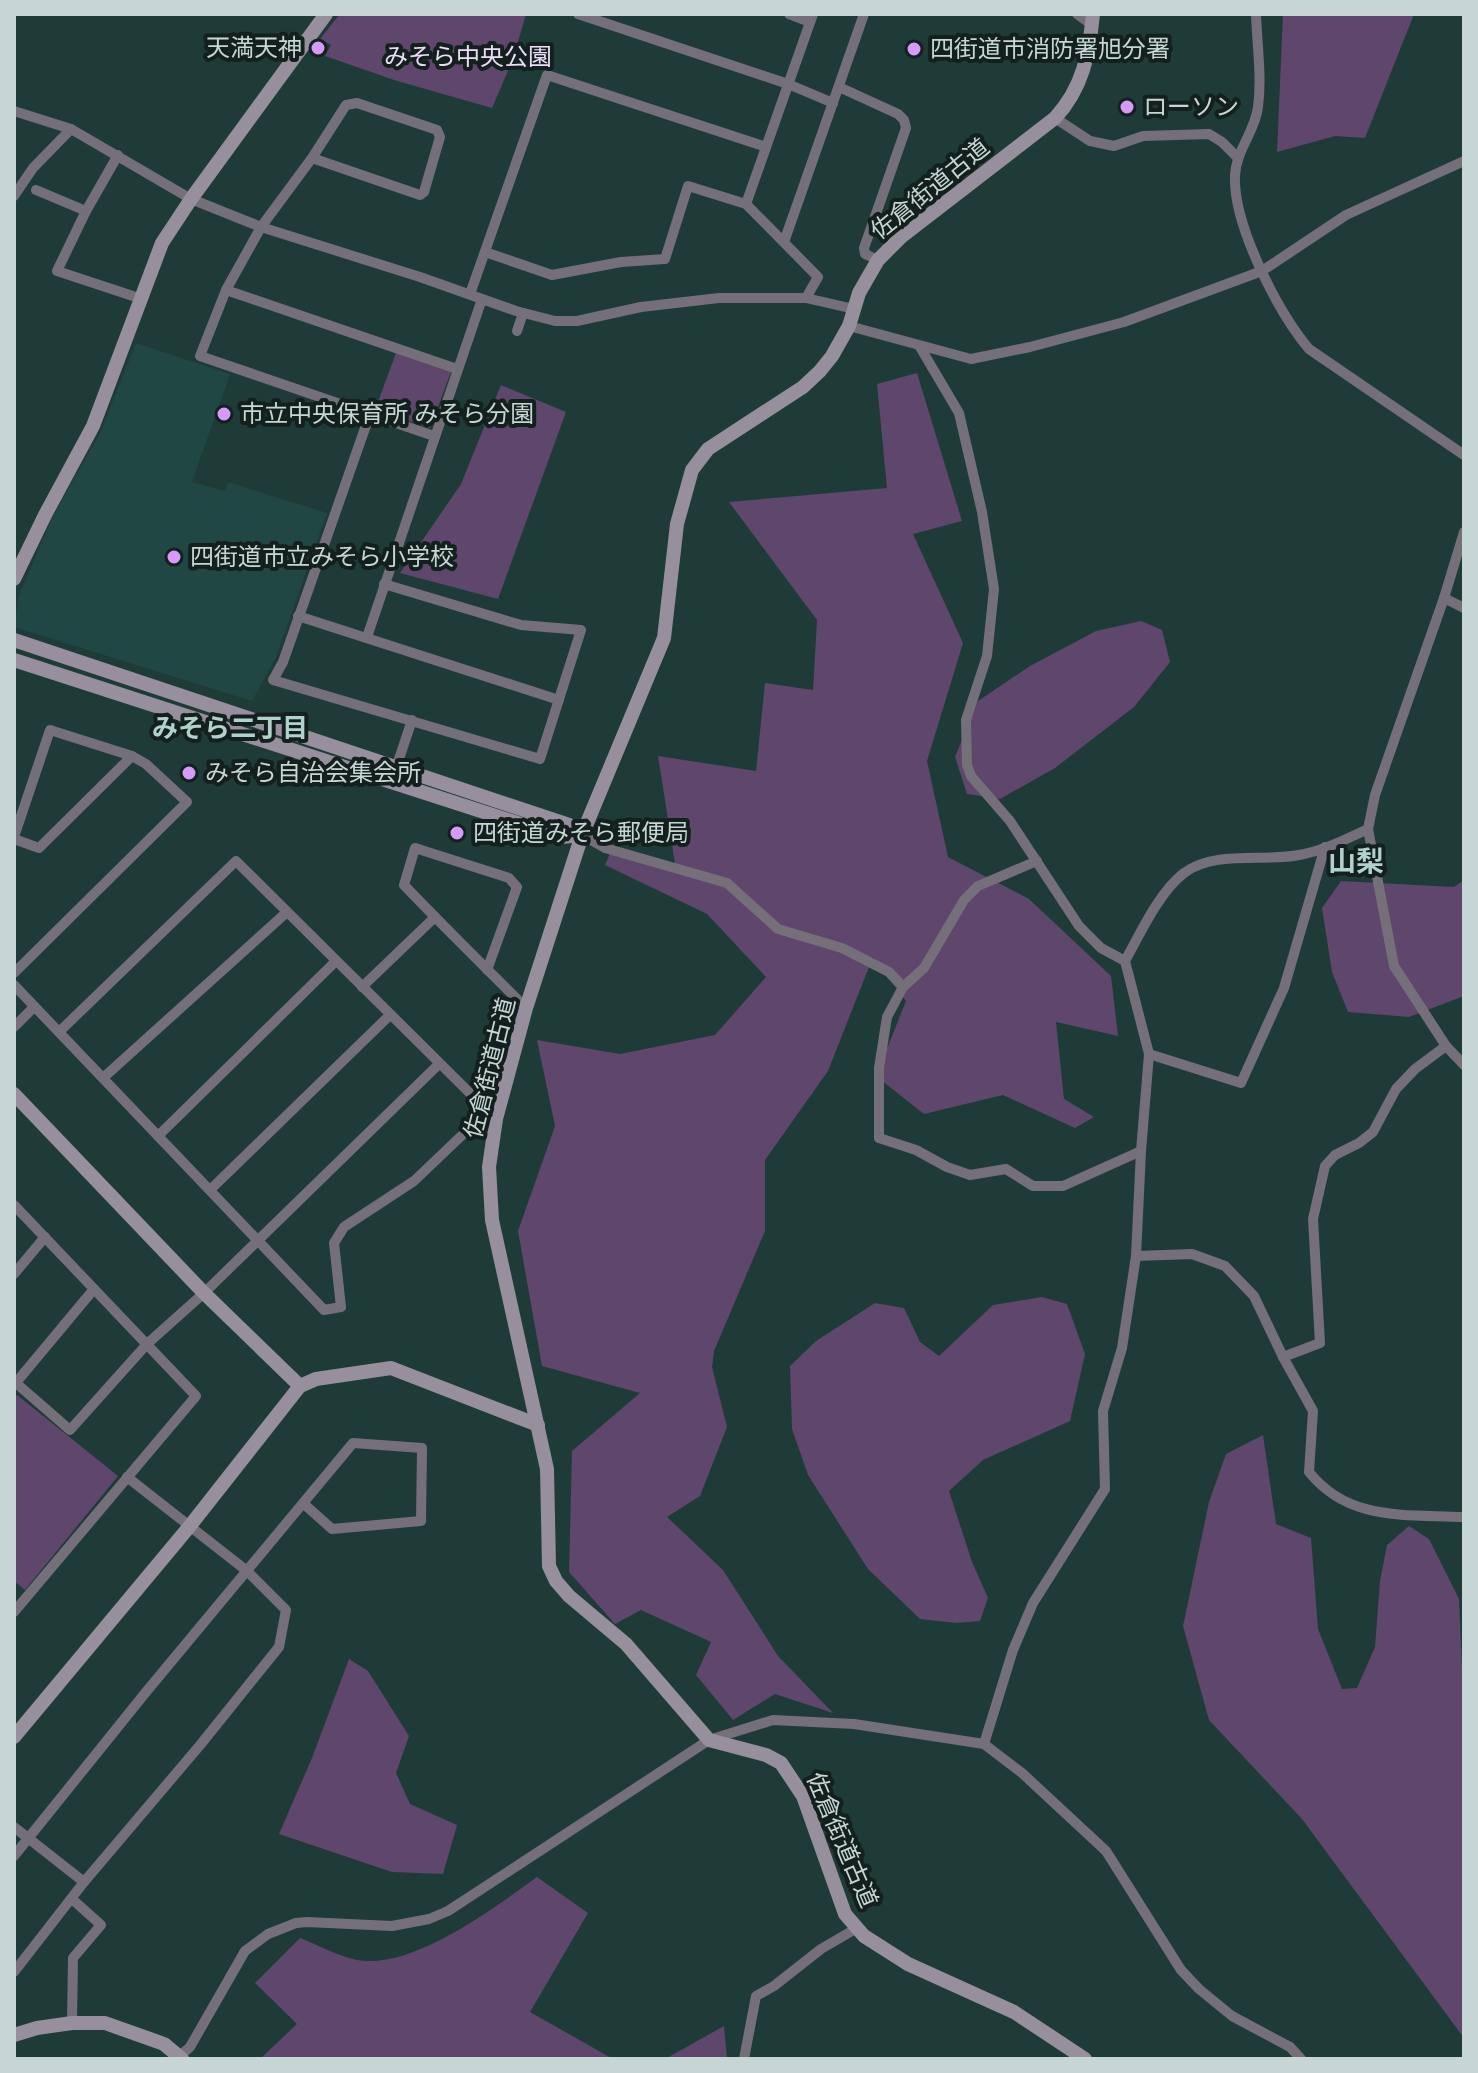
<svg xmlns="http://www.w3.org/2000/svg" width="1478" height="2073" viewBox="0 0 1478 2073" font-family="'Fira Sans','Noto Sans JP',sans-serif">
<rect width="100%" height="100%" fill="#1f3b38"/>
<path fill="#204744" d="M136,343l94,31 -38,108 33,9 3,-9 99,31 -51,144 -24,44 -238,-74 5,-32 33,-77 48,-85z"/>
<g fill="#5e466c">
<path d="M340,14h186l-13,45 -21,49 -98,-28 -69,-24 6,-11 -11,-6z"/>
<path d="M1283,14h131l-49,124 -30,-2 -58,16z"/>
<path d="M396,353l55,19 -21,56 -55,-18z"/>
<path d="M917,373l45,148 -49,13 50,109 -36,118 21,96 81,42 82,77 7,60 -62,-14 8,77 30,18 -19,11 -72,-33 -79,19 -48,-38 30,-75 -33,-44 -45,114 -63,89v71l-51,120 -2,16 15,60 -27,69 -33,21 56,53 55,86 55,57 -58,-19 -42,26 -37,-45 15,-33 -70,-32 -26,14 -46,-52 3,-121 68,-58 -98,-27 -24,-135 37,-105 -18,-86 83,14 95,-19 51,-58 -59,-63 -102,-49 6,-14 65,19 -18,-114 98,15 9,-88 48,7 4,-70 -88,-118 158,-14 -10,-104z"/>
<path d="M501,385l65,27 -68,187 -98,-26 61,-89z"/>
<path d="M1141,621l21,9 8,32 -36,45 -79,61 -55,31 -33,-5 -12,-37 23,-56 52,-35 66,-35z"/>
<path d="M1464,880v116l-55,21 -61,-5 -16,-40 -10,-64 19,-27 113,6z"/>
<path d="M1042,1297l25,7 18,50 -15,67 -87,39 -34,31 23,71 16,36 -8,23 -24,2 -36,-4 -52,-50 -60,-94 -16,-46 -2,-63 26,-25 59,-38 29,5 16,34 19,14 54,-51z"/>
<path d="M17,1395l101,81 -93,114 -11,-9v-183z"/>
<path d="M1263,1435l13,89 35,14 7,91 24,60 15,-1 18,-41 5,-66 7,-36 22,-19 20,13 30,60 5,116v323l-162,-219 -93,-99 -26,-94 26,-124 17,-48z"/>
<path d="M349,1659l19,12 41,65 -13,37 14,31 47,21 -14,49 -51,-2 -113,-38 33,-76z"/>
<path d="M537,1877l51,36 -58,99 83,47h-353l37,-35 -42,-41 45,-45c18,7 38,18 57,22 55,10 137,-52 180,-83z"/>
<path d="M724,2026l3,33h-62z"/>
</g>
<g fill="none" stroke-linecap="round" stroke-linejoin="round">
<g stroke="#756f79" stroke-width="10">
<path d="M578,14l210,70 45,19"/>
<path d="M789,14l21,8"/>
<path d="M1077,14l15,11"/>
<path d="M1256,14c1,30 6,63 2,93 -3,25 -22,43 -23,69 -2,49 43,136 74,173l155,106"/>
<path d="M839,87l59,27 6,6 2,8 -42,120 1,6 13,6"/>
<path d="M14,111l57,18 120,70 70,28 -35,63 -26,66 234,80"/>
<path d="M1055,118l35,23 24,5 29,-10 66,-2 13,8 15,15"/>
<path d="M118,155l-32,56 -29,60 85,28"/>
<path d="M312,158l108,37 4,-3 16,-55 -3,-7 -80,-27 -11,2 -34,53 -51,69 159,50 96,34 39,10h22l64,-14 78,-9h87l48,11"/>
<path d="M36,190l50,21"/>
<path d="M14,196l19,-28 38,-39"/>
<path d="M746,204l67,-190"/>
<path d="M784,242l80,-228"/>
<path d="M485,252l67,23 69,-13 44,-3 23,-73 58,18 72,73 -12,21"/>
<path d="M226,290l231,79"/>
<path d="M470,294l77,-219 219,72"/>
<path d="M849,326l122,33 59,-12 94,-25 138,-51 84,-56 118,-54"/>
<path d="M517,331l6,-18"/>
<path d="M920,347l39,66 23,99 12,77 -7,67 -21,64 1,45 4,11 39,45 69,105 22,22 24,13"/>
<path d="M370,414l-87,248 -10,18 267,79 41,-129 -60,-5 -137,-41"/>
<path d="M1464,532l-20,66 -69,197 -7,34 26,137 52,80 18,19"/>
<path d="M1444,598l20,10"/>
<path d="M298,616l261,84"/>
<path d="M367,637l115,-338"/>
<path d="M396,768l16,-48"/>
<path d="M582,835l23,13 122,35 51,46 64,19 47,24 14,15"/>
<path d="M14,837l36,-107 82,26 14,8 41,38 -173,171"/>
<path d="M14,839l25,9 93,-92"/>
<path d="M1037,861l-59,25 -14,14 -40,68 -21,19 -16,30 -8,51v70l37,12 31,17 23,8 36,-6 27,17h30l78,-35"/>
<path d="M487,970l30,-83 -8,-9 -94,-30 -11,37c40,42 81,82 122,123"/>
<path d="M14,985l310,325 17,-3 -7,-64 10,-16 70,-46 64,-61 18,-1"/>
<path d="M362,987l73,-70"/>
<path d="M14,1027l20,-20"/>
<path d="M59,1032l177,-171 260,258"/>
<path d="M1149,1054l92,29 43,-95 41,-141"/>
<path d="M103,1078l184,-166"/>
<path d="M158,1136l178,-175"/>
<path d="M210,1190l180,-175"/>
<path d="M14,1205l182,191 -182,216"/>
<path d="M1136,1256l56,-2 33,12 29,30 29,61 30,54 -4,61c40,50 97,42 155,45"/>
<path d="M14,1274l31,-37"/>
<path d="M1283,1357l37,-14 -7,-124 12,-53 10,-11 24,-12 14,-11 23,-43 19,-20 31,-23"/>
<path d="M16,1383l54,47 77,-86 57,-51 235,-229"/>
<path d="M14,1385l80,-96"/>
<path d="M984,1744l29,-94 20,-47 72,-114 -2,-78 19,-63 14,-92 5,-105 8,-97 -24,-93c15,-27 34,-69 59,-88 30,-23 79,-11 115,-18 24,-4 47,-16 69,-26"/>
<path d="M14,1827l70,55"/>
<path d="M14,1856l132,-164 207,-249 69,5 -1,73 -89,8 -28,-25"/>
<path d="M72,1899l29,26 -28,33 -1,65"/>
<path d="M14,1972l70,-90 117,-138 78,-97 7,-37 -39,-39 -120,-94"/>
<path d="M180,2056l10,-9 55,-96 23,-17 28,-11 11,-1 85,4 37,-7 19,-8 261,-171 64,-20 81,4 130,20 38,29 84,78 75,119 18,19 33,27 58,31 11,12"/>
<path d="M744,2059l12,-63 18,-10 47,-37 36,-21"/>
</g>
<g stroke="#988f9e" stroke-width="14">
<path d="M14,579l31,-64 48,-89 69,-183 29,-44 135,-185"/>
<path d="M14,640l555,185 13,10"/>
<path d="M14,660l547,177 21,-2"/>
<path d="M14,1094l190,199 96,93"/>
<path d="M14,1737l175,-210 111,-141 16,-7 75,-11 147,57"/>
<path d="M14,2035l23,-7 35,-5h33l59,21 18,15"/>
<path d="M1085,2059l-71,-47 -106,-48 -44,-28 -19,-22 -42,-118 -22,-33 -15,-8 -57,-15 -83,-96 -57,-48 -13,-15 -7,-15 -2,-97 -55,-249 -3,-53 7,-48 30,-111 56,-173 82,-197 13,-114 15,-54 16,-21 95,-62 17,-16 12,-15 17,-30 10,-33 8,-14 11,-19 23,-23 154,-119c28,-30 34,-64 38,-104"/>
</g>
</g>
<g fill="#d69bfa" stroke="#13201e" stroke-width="3">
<circle cx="318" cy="48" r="8"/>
<circle cx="914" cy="49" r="8"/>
<circle cx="1127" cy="107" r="8"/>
<circle cx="224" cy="414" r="8"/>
<circle cx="174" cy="557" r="8"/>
<circle cx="189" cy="773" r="8"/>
<circle cx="457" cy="833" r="8"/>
</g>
<g text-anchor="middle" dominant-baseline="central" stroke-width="8" stroke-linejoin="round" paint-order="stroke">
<g font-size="24" fill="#c6d6d4" stroke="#13201e" text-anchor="start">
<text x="302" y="48" text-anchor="end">天満天神</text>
<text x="930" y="49">四街道市消防署旭分署</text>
<text x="1143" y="107">ローソン</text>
<text x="240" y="414">市立中央保育所 みそら分園</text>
<text x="190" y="557">四街道市立みそら小学校</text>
<text x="205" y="773">みそら自治会集会所</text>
<text x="473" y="833">四街道みそら郵便局</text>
</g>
<g font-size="24" fill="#eddcf9" stroke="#13201e">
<text x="468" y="57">みそら中央公園</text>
</g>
<g font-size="24" fill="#c6d6d4" stroke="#13201e">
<text transform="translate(930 189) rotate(-39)">佐倉街道古道</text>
<text transform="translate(490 1068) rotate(-76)">佐倉街道古道</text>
<text transform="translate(842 1840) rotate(67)">佐倉街道古道</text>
</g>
<g font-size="26" font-weight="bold" fill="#b0d1cc" stroke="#13201e">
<text x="230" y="728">みそら二丁目</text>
</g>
<g font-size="28" font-weight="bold" fill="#b0d1cc" stroke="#13201e">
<text x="1356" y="861">山梨</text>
</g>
</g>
<rect width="1478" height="2073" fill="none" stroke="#c6d6d4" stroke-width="32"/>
</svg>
